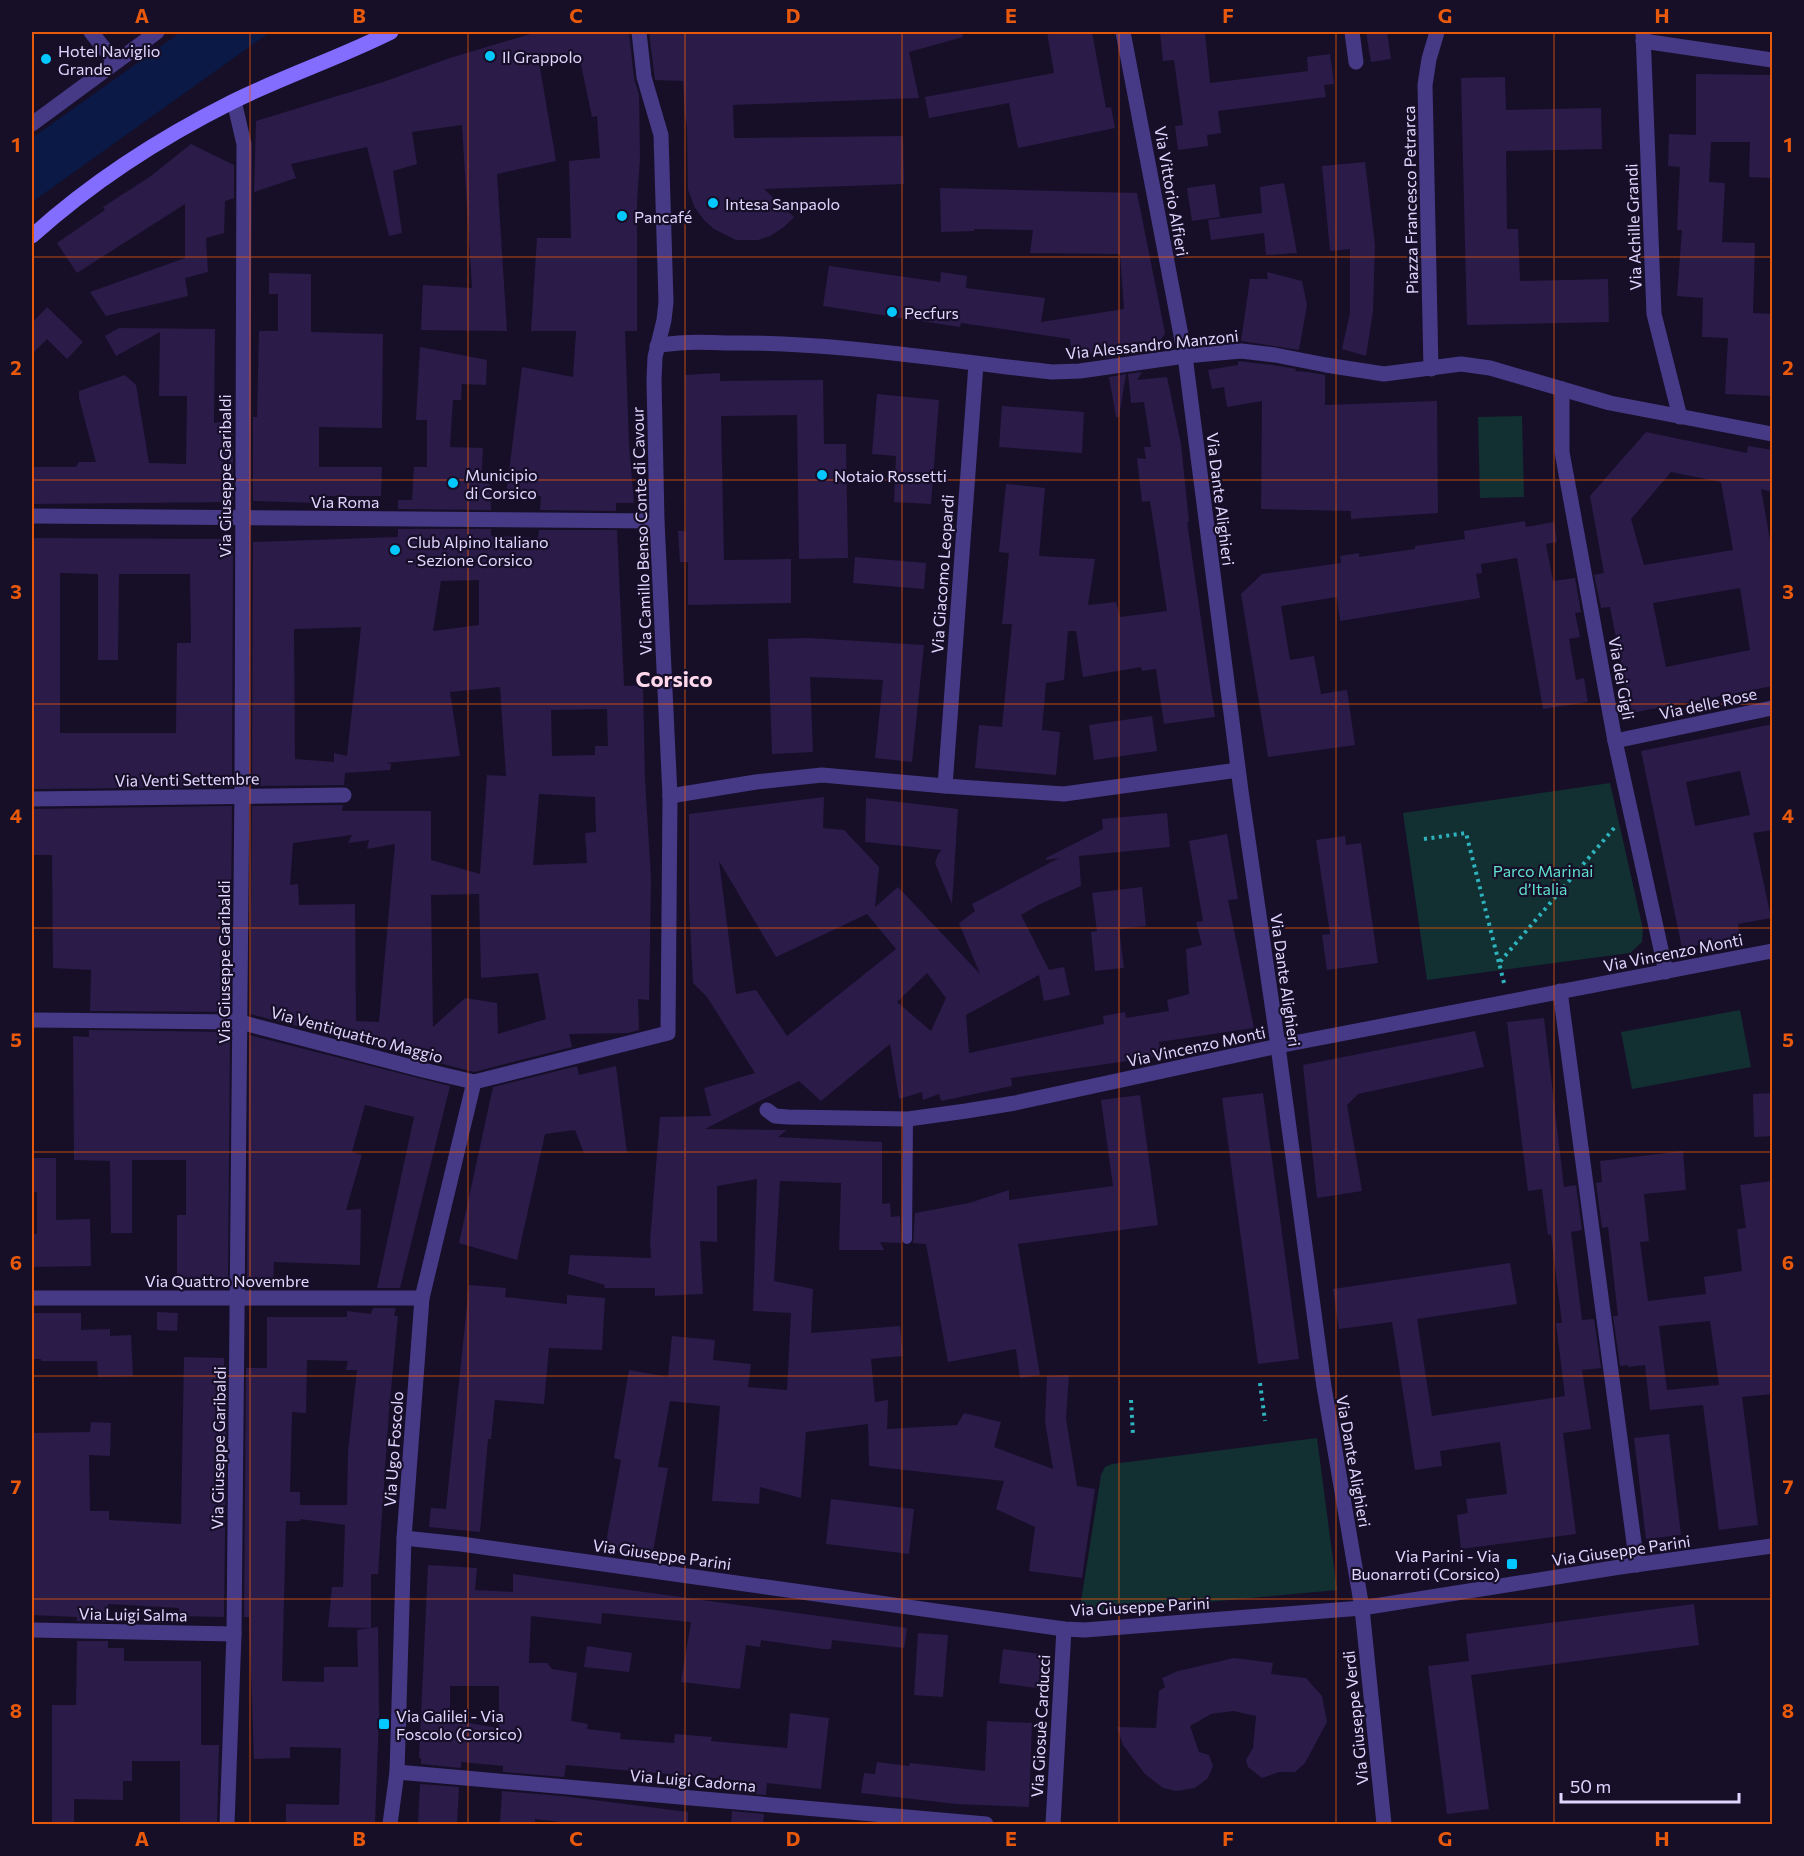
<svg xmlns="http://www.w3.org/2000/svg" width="1804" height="1856" viewBox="0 0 1804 1856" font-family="Commissioner,sans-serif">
<rect width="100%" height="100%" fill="#170f28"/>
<g fill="#122f32">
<path d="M1522,416l2,81 -44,1 -2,-81z"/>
<path d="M1610,783l33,146 -1,13 -12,11 -203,27 -24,-167z"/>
<path d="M1740,1010l11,57 -119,22 -11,-57z"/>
<path d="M1317,1438l20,152 -258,24 22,-139 4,-8 7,-3z"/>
</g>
<path fill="#0a1946" d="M181,32h89l-238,170v-64z"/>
<g fill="#2a1b49" fill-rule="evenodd">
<path d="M537,32h92l5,46 5,17 1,63 -3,44v129h-12l4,113 5,59h-18v8l-76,-1 1,-14h-35l16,-129 51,10 3,-46h-45l6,-93h34l-2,-77 31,-3 -3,-42 -5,1 -13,-62 -39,13 16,93 -59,13 10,157 -86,-1 2,-45 49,3 -10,-163 -50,7 5,32 -24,7 9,62 -13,3 -22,-89 -76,17 5,14 -42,14 2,-71 127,-39 67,-24z"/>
<path d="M649,32h313l1,5 -54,15 10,46 -186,7 1,33 169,-2 1,48 -140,5 30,28 -10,10 -14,9 -12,4h-22l-22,-11 -10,-9 -9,-12 -7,-18 -1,-64 -2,-11 -2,-34 -28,-1z"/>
<path d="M1047,32h45l14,76 5,-1 4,21 -97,20 -9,-45 -80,15 -4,-21 129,-24z"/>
<path d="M1171,32h34l5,51 98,-12 -1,-14 23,-3 4,30 -10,1 2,12 -108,14 3,22 -14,2 1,11 -30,4 -3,-24 8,-1 -9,-65 -11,1 -3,-28z"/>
<path d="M1366,32h21l4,27 -20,3z"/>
<path d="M1696,74l77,1v103l-24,-1 1,-35h-39l-2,40 16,1 -3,59 33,1 -2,70 20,1v82l-48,-2 3,-56 -26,-1 1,-39 -26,-2 5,-66h-5l3,-63 -12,-1 1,-32 27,1z"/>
<path d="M1505,77l1,33 95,-2 1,41 -96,2 1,78h11l2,52 88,-2 1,43 -142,3 -6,-247z"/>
<path d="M191,144l43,21v33l-9,3 -1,32 -18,5 2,34 -23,6 3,18 -82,20 -16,-24 95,-34v-54l-108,69 -20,-30 48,-33 -2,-3 48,-31z"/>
<path d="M1365,162l10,83 -2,66 -7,45 -24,-7 8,-36v-64l-20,2 -8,-85z"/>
<path d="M1284,183l13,70 -31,2 -2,-22 -53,7 -3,-20 54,-7 -2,-26z"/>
<path d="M1215,184l5,33 -28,4 -5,-33z"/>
<path d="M940,188l197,5 28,140 -10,17 -50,8 -1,-6 -32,3 -2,-16 -109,-16 -1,4 -137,-21 6,-40 111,16 1,-10 26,4 -1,12 79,10 -4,24 83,-13 -4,-55 -90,-1 3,-23 -59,-1v2l-33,1z"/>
<path d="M1267,272l35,9 5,24 -8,45 -58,-9 9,-62h18z"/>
<path d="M269,273l42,1v58l72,2 -1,94 -63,-1v40h63l-1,29h-64v7l-64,-2v-84h4l2,-86h19v-37h-9z"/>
<path d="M47,307l36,35 -16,17 -20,-20 -15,15v-31z"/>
<path d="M119,328l96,1 -1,94 19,-3v82l-201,2v-37h44l3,-5h17l-17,-64v-7l46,-16 11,10 13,78 37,1 1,-68h-28l1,-64 -44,24 -11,-20z"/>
<path d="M420,347l67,13 -1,25 -24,-1 -1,16h-8l-3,47 33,1 -2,35 9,1 1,26 -93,-1v-9h14l2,-33h13v-47h-11z"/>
<path d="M1238,361l35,4 23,4 -1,2 13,1 17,3v30l112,-4 1,112 -87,6v-8l-90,-2 1,-108 -35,6 -3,-20 -12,2 -4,-19 30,-5z"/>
<path d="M1142,372l-5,8 30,-3 14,67 8,78h-2l28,195 -51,7 -8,-55 -14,2 -1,-4 -58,10 -7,-46h-8l-4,49 -18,3 -4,47 18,2 -4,43 -81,-7 4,-43 23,2 10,-103h-10l7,-71 -10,-1 7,-68 39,4 -6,68 56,3 -7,46 28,-3 4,15 47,-6 -17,-110 -8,1 -5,-44 9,1 -2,-12h7l-7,-45 -13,1 -3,-29z"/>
<path d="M720,373v8l103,-1 1,64h22l2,114 -49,1 -2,-144 -76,1 3,144 67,-1v44l-103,2v-43h-8l-2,-31h8l-1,-156z"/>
<path d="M1126,374l-7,43h-3l-7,-40z"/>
<path d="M877,394l62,6 -8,104 -37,-2 2,-46 -24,-2z"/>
<path d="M1002,406l82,6 -2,41 -83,-6z"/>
<path d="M1646,432l101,21 1,-7 25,4v42l-12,-3 12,68v129l-142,27 -21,-106 -9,1 -7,-33 10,-2 -14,-77zM1671,472l50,10 12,68 -89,15 -13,-46zM1740,588l10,62 -84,17 -13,-64z"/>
<path d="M1525,521l1,6 28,-5 3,20 -11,2 7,37 22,-3 6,34 -6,1 5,24 -11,2 7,41 8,-2 4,24 -45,7 -26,-151 -36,6 1,9 -6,1 4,24 -140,23 -3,-24 -56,9 9,54 24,-4 7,38 26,-4 8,55 -87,12 -27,-163 21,-20 79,-11 -1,-7 19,-3v4l56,-8v-3l50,-7 -1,-8z"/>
<path d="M398,529h93v7l47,2 1,-8h78l7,156 19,-1 2,94 6,100 -2,121 -11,-1 1,31 -11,3 -59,1 3,13 -98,25 -224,-58 2,-208 91,-1 -1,6h89v49l49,14 7,-99 19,1 -6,-89 -50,5 10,64 -74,7 5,1 -1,6 -45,3 -1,12 -92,1 1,-244 145,-5zM479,580v45l-46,6 8,-50zM361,627l-14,129 -13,-3v9l-39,-3 -1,-130zM607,709l1,37h-13v9l-43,1 -1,-46zM539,794l56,3 1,35 -11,1 2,30 -54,2zM352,835l-4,8 21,-3 -2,9 28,-5 -16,178 -23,-1 -1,-117 -56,1 -1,-21 -8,1 3,-42zM479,894l2,84 57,-5 8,46 -48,15 -1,-31 -32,-5 -32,29 -2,-132z"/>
<path d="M32,538l194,1v4l7,-1 -1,245 -200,2zM60,573l38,1v86h20l1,-86h71l1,69h-14l-1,90h-116z"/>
<path d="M855,557l71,6 -2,26 -71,-6z"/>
<path d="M809,638l115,7 -12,117 -37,-4 8,-78 -73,-3 3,75 -41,2 -4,-115z"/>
<path d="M1152,716l5,35 -63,9 -5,-35z"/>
<path d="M1773,724v106l-20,3 18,85 -33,6 2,13 -58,11 -41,-197zM1740,771l10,44 -55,11 -9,-44z"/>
<path d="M824,797l-1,31 21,2 35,37 -4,40 23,-20 82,87 -21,-51 16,-12 -3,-7 87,-46 -13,2v-2l57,-29 -1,-10 65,-6 3,34 -91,9 2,30 -41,18 -19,11 28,55 15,-3 6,28 -26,6 -5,-26 -73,40 3,38 135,-29 -1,-8 22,-4 1,6 43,-7 -2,-11 22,-6 -3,-45 16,-4 -6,-23 7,-1 -14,-80 38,-7 11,65 -10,1 26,128 -95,14 2,14 -150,22 1,8 -71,15 -2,-7 -16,6 -1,-8 -23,7 -9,-55 -69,57 -22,-20 -94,48 82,1 -9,7 104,5v62l8,-1 1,14 9,-1 1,27 -21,-1 4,8h-45l2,-67 -61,-2 -6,100 39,8 -2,44 89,-7 3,30 -32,3 4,43 13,-2 -1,29 70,-4 7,-12 37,9 -7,25 59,22 -8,-48 2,-45 22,-1 -3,44 11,67 18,3 -13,89 -53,-7 6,-44 -39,-18 8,-28 -135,-15 -1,-42 -62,8 -5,66 -41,-11 -1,17 -47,-3 8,-95 -50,-5 -12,66 10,1 -16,89 -47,-9 16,-88 -7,-2 15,-88 39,7 4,-41 43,4 -2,20 38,4 -3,23 39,3 4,-77 -38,-2 4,-132 -40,7v56l-17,-1 3,53 -48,2v-8h-51l1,-3 -37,-11 2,-19 81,3 -1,-17 10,-124 51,-1 -7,-28 51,-15 -48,-76 -14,-14 -4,-79v-90zM719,861l57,96 91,-43 29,35 -109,87 -31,-46 -20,4zM927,973l19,25 -15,33 -34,-29z"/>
<path d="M866,798l92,11 -6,95 -17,-41 3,-9 4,-4 -77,-8z"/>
<path d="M232,806l-2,206 -140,-1 1,-41 -38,-2 -1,-113h-20v-46z"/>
<path d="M1345,836l1,9 15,-2 17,120 -51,7 -5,-35 8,-1 -14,-94z"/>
<path d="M1142,887l4,39 -27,3 5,39 -29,3 -4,-39 6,-1 -5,-38z"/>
<path d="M1544,1018l20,169 12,-2 6,45 -11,2 11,88 12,-1 7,49 -19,2 9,59 -28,4 13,101 -115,15 -4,-34 11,-2 -2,-14 41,-5 -7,-52 -60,9 2,15 -27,4 -23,-148 -53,7 -6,-40 177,-26 7,41 -100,15 15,97 133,-20 -9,-73h6l-11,-89 -3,1 -6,-46 -14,2 -21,-169z"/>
<path d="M89,1030l141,2 -2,251h-3v2h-48v-70h9v-55h-54v73h-21l-1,-72 -36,-1 -1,-124 16,1z"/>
<path d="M1475,1031l9,36 -126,27 -11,11 15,86 -45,7 -14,-133z"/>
<path d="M249,1035l201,51 -50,202h-23l37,-171 -49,-12 -13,47 10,3 -16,55 15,-1 -1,56 -86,-3 -1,23 -26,-1z"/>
<path d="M577,1066l2,9 37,-9 11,87h-43l-9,-23 -30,4 -28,126 -58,-17 34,-156z"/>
<path d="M1263,1093l36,266 -41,5 -36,-266z"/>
<path d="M1773,1093v43l-19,1 -1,-43z"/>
<path d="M1140,1095l18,130 -140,19 22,131 -20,3 -4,-29 -68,13 -22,-118 -13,-1 2,-30 54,-10 40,-13v10l104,-14 -12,-86z"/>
<path d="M1683,1151l3,39 -42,4 5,47 -9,1 8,59 58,-7 -2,-17 38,-6 -5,-42 9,-1 -6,-43 33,-4v213l-31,3 16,128 -39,5 -16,-125 -53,5 -5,-45 -17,2v-2l-8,1 -7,-50h5l-10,-89 -6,1 -6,-45 6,-1 -2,-21zM1710,1321l9,64 -52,5 -8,-64z"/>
<path d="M32,1158h24v62l34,-1 1,47 -59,1v-33h5v-42h-5z"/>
<path d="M469,1285l37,3 -1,9 62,7v-9l38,3 -3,52 -53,-2 -5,56 -49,-4 -4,39h-3l-8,93 -51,-5 2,-19 15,1z"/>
<path d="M373,1308h23l-2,8h4l-9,95 -11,163h-7v54l7,-1 1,87 -4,110h-89v-20l53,1 2,-57 -51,-1v11l-36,1 -5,-142h-5l2,-249h21v-51h80v-6l24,3zM307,1360l41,1 -2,9h11l-9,81 -1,54h-47v-13h-10l2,-80 14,1zM300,1519l45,6 -2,62h-11l-4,40 43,1 -14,2 1,37h-34v15l-42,-1 4,-160h14z"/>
<path d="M157,1312l21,1 -1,18 -20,-1z"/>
<path d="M32,1313h49v17l29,-1v7l21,-1 2,41 -35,1 -1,-16h-56v-2h-9z"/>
<path d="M184,1357l40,1v10h3l-3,249 -45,-1v-8l-71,-4v18l-31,-1v-4l-45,-2v-182l58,-1 1,-10 20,1 -1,33 -21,-1 1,56h19v9l72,4z"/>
<path d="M1669,1434l12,101 -35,4 -12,-101z"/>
<path d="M831,1499l83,10 -5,45 -83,-10z"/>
<path d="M428,1565l49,3 -2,22 38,2v-18l394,54 -3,20 -72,-8 -1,9h-8l-62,-9 -1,7 -14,-2 -6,44 -59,-7 10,-60 -89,-9 -1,11 -70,-8 -2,47h18l5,6 25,4 -6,48 17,3 -1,5 34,4 -1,6 54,4 1,-9 37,3 -1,4 76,7 3,-35 39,5 -8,71 -54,-6 -1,12 -32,-3 1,-12 -169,-15 -2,12 -61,-5v-6l-42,-4v6l-40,-4v-6h-2zM450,1686h49v42l-49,-8z"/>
<path d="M1694,1604l5,41 -228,30 18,134 -42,5 -19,-148 41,-5 -3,-27z"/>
<path d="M918,1633l30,2 -5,62 -29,-2z"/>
<path d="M77,1641h31v7h16v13h77v84h18l-2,79h-37v-63h-48v20h-9v19l-49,-1v25h-22v-119h24z"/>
<path d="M587,1646l45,7 -3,19 -45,-5z"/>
<path d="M1003,1649l45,6 -4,34 -45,-6z"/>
<path d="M1234,1658l39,5 -2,11 35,4 16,18 5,26 -22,41 -10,9h-16l-17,6 -14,-11 -2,-7 7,-12 3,-32 -23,-5 -22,3 -21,12 9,26 10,3 4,11 -5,12 -13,10 -19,3 -13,-3 -18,-14 -22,-29 -6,-18 39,1 3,-37 6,-4 -3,-9 16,-7z"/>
<path d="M987,1721l45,2 -3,84 -73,-3 -95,-11 3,-20 11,1 2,-12 32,4 1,-3 75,8z"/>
<path d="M420,1784l39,3 -2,37h-39z"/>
<path d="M502,1791l60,5 126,16v12h-112l-41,-5v5l-35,-1z"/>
<path d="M732,1811l32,3 -1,10h-32z"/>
</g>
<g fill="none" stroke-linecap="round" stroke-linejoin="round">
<g stroke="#2eb2bb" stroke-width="4" stroke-dasharray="3 4.5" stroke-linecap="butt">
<path d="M1424,839l42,-6 33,130"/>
<path d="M1504,983l-5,-20 116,-136"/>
<path d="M1260,1383l5,38"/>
<path d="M1131,1400l2,35"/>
</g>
<path stroke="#463a87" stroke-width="10" d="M907,1239l1,-120"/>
<g stroke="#463a87" stroke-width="15">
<path d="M91,32l24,30"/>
<path d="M1123,32l62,324 56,435 37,255 46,341 38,221 22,216"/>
<path d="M1352,32l4,30"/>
<path d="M1643,32l11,282 26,103"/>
<path d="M1643,41l129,19"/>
<path d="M32,124l125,-92"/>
<path d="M657,346c26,-6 56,-3 82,-3 105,0 209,18 313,29l28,-1 105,-15 56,-5 34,4 51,10 58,9 77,-10 29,4 120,35 162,31"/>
<path d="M1431,369l-6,-284 4,-26 8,-27"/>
<path d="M1562,389v63l53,289 51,231"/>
<path d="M32,516l625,5"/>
<path d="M1615,741l157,-33"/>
<path d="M945,786l31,-422"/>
<path d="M670,796l86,-14 66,-7 123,11 119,8 174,-24"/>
<path d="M32,799l312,-4"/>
<path d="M1560,991l77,574"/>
<path d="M32,1020l208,2 183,48 51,12 194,-49 2,-237 -13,-275 -3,-141 1,-23 9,-37 2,-18 -5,-167 -17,-58 -5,-45"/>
<path d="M767,1110l8,6 13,1 120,2 58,-8 49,-8 263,-57 494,-95"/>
<path d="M32,1298h390"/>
<path d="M404,1538l57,6 603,85 21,1 277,-22 258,-41 152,-21"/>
<path d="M32,1630l202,4"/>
<path d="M397,1772l589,52"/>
<path d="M227,1824l7,-190 3,-318 5,-531 2,-641 -10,-43"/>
<path d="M390,1824l7,-52 7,-234 18,-240 52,-216"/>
<path d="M1053,1824l11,-195"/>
</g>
<path stroke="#826dff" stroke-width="15" d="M32,236c60,-54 128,-98 200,-134 52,-26 107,-44 159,-70"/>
</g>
<path fill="none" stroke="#e8590c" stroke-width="1.5" stroke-opacity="0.55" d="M250,32v1792M468,32v1792M685,32v1792M902,32v1792M1119,32v1792M1336,32v1792M1554,32v1792M32,257h1740M32,480h1740M32,704h1740M32,928h1740M32,1152h1740M32,1376h1740M32,1599h1740"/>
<g fill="#02c8ff" stroke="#170f28" stroke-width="2">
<circle cx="490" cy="56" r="6"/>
<circle cx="46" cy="59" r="6"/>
<circle cx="713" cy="203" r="6"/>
<circle cx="622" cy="216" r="6"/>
<circle cx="892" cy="312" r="6"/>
<circle cx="822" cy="475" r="6"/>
<circle cx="453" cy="483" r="6"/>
<circle cx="395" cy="550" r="6"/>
<rect x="1506" y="1558" width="12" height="12" rx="3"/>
<rect x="378" y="1718" width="12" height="12" rx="3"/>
</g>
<g text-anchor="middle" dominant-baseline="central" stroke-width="4.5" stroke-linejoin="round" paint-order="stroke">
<g font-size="16" fill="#e0d6ff" stroke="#170f28" text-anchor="start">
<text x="58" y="50">Hotel Naviglio<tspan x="58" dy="18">Grande</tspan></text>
<text x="502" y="56">Il Grappolo</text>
<text x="725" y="203">Intesa Sanpaolo</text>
<text x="634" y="216">Pancafé</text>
<text x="904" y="312">Pecfurs</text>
<text x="465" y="474">Municipio<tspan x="465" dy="18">di Corsico</tspan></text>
<text x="834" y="475">Notaio Rossetti</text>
<text x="407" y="541">Club Alpino Italiano<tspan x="407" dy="18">- Sezione Corsico</tspan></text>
<text x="1500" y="1555" text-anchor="end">Via Parini - Via<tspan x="1500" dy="18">Buonarroti (Corsico)</tspan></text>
<text x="396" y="1715">Via Galilei - Via<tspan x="396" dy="18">Foscolo (Corsico)</tspan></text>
</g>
<g font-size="16" fill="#e0d6ff" stroke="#170f28">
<text transform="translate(1172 191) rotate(80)">Via Vittorio Alfieri</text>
<text transform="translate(1410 200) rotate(-91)">Piazza Francesco Petrarca</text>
<text transform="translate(1633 227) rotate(-92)">Via Achille Grandi</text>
<text transform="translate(1152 344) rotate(-6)">Via Alessandro Manzoni</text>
<text transform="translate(224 476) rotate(-90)">Via Giuseppe Garibaldi</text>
<text transform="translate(1221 499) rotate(83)">Via Dante Alighieri</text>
<text x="345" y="501">Via Roma</text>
<text transform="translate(641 531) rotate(-92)">Via Camillo Benso Conte di Cavour</text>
<text transform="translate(942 574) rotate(-86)">Via Giacomo Leopardi</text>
<text transform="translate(1622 678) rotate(80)">Via dei Gigli</text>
<text transform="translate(1708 703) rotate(-12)">Via delle Rose</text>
<text transform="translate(187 779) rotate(-1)">Via Venti Settembre</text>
<text transform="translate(1673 952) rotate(-11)">Via Vincenzo Monti</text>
<text transform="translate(223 962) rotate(-90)">Via Giuseppe Garibaldi</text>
<text transform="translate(1286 980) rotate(82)">Via Dante Alighieri</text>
<text transform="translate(357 1034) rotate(15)">Via Ventiquattro Maggio</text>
<text transform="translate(1196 1046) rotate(-12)">Via Vincenzo Monti</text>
<text x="227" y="1280">Via Quattro Novembre</text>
<text transform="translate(218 1448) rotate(-89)">Via Giuseppe Garibaldi</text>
<text transform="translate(393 1449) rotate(-86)">Via Ugo Foscolo</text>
<text transform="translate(1354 1461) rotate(80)">Via Dante Alighieri</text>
<text transform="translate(1621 1550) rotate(-8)">Via Giuseppe Parini</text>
<text transform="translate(662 1554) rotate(8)">Via Giuseppe Parini</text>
<text transform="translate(1140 1606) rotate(-3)">Via Giuseppe Parini</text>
<text transform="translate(133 1614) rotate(1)">Via Luigi Salma</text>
<text transform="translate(1355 1718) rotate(-96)">Via Giuseppe Verdi</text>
<text transform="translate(1040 1726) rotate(-87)">Via Giosuè Carducci</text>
<text transform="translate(693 1780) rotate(5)">Via Luigi Cadorna</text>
</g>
<g font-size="16" fill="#60e1d0" stroke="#170f28">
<text x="1543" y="870">Parco Marinai<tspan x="1543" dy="18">d’Italia</tspan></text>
</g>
<g font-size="22" font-weight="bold" fill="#ffd8ec" stroke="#170f28">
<text x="674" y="678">Corsico</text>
</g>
</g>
<rect width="1804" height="1856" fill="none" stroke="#170f28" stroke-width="66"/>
<path d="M1561 1793v9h178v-9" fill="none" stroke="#e0d6ff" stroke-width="3"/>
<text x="1570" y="1793" font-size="18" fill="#e0d6ff" stroke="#170f28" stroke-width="4.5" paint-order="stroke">50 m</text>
<rect x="33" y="33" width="1738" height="1790" fill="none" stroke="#e8590c" stroke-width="2"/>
<g font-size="20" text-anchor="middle" font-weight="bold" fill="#e8590c">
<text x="142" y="23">A</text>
<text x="359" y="23">B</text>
<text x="576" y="23">C</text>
<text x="793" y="23">D</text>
<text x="1011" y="23">E</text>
<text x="1228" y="23">F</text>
<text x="1445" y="23">G</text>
<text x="1662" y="23">H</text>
<text x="16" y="152">1</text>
<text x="1788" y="152">1</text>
<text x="16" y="375">2</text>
<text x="1788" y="375">2</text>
<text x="16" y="599">3</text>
<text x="1788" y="599">3</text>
<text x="16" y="823">4</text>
<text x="1788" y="823">4</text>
<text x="16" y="1047">5</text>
<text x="1788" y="1047">5</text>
<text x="16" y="1270">6</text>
<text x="1788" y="1270">6</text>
<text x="16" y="1494">7</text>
<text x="1788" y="1494">7</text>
<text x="16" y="1718">8</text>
<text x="1788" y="1718">8</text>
<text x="142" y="1846">A</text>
<text x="359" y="1846">B</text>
<text x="576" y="1846">C</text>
<text x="793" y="1846">D</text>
<text x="1011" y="1846">E</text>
<text x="1228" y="1846">F</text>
<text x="1445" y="1846">G</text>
<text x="1662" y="1846">H</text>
</g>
</svg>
